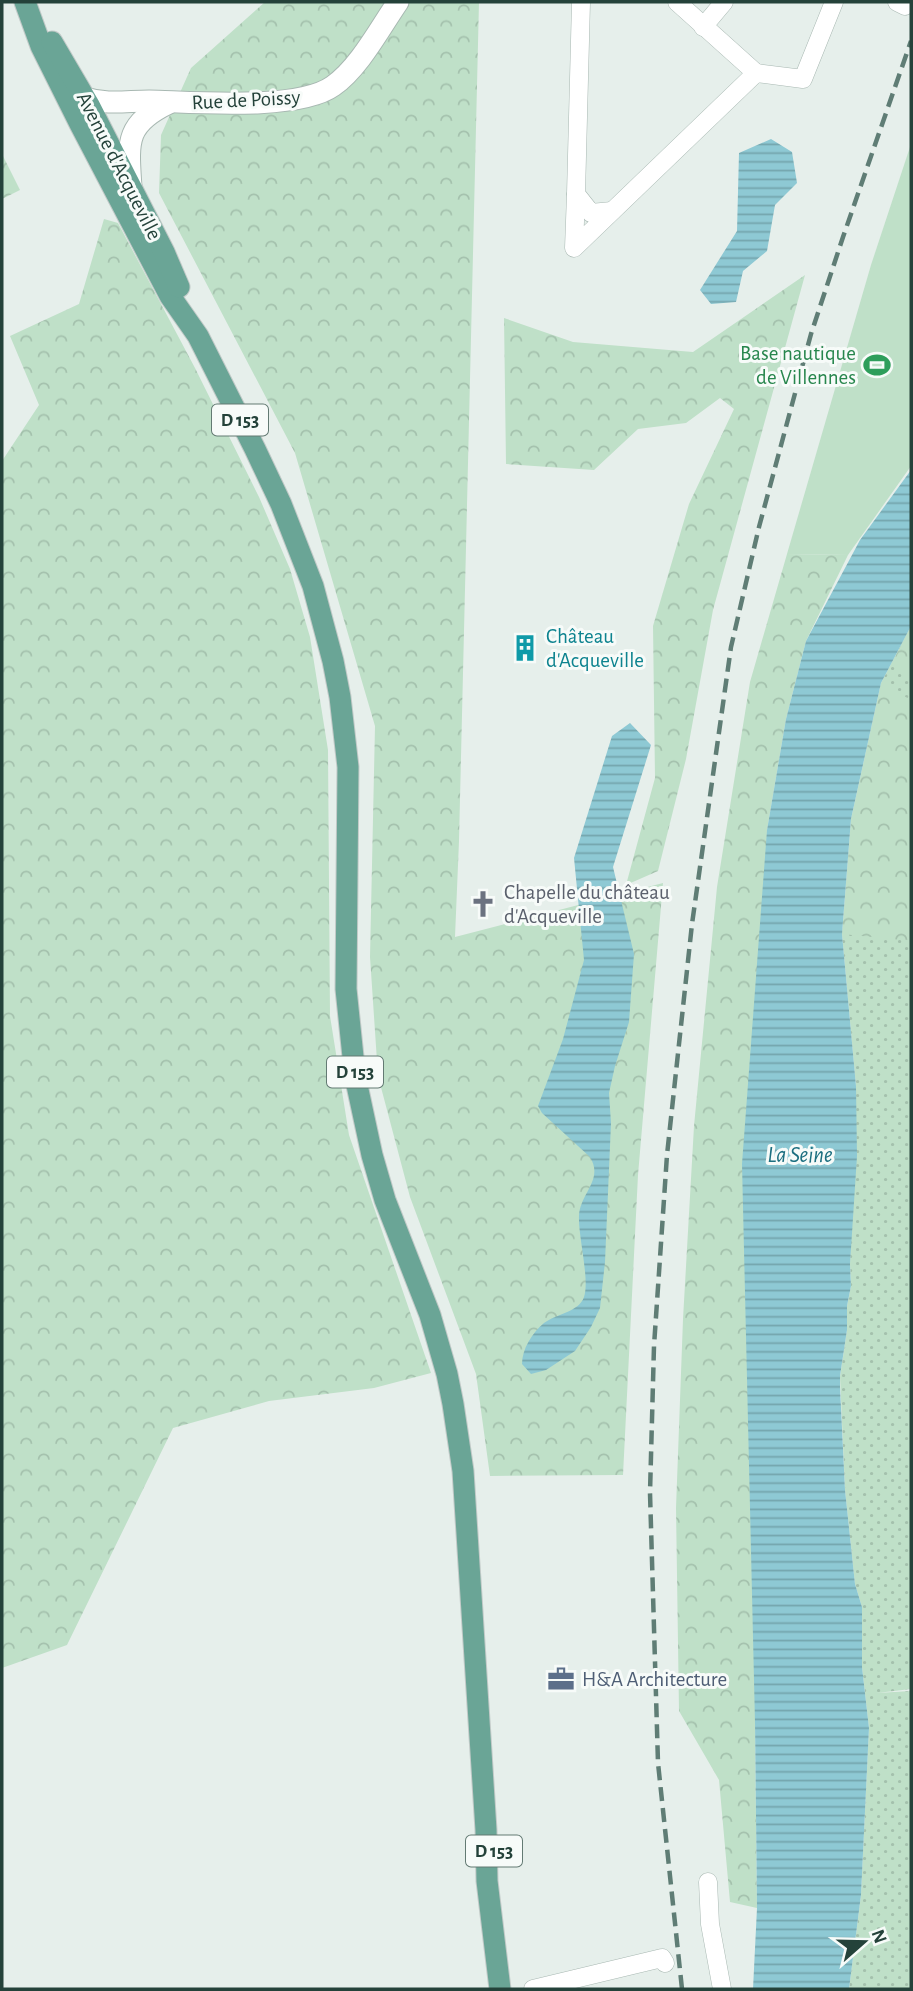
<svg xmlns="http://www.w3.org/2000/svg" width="913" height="1991" viewBox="0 0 913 1991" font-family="'Alegreya Sans',sans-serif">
<defs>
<pattern id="grass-dots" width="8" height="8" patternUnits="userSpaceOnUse" patternTransform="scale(1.75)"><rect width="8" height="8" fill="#bfe0c8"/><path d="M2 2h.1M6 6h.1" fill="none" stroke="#a4c1ad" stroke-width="1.8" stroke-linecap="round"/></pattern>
<pattern id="forest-crowns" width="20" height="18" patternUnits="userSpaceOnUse" patternTransform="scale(1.75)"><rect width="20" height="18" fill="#bfe0c8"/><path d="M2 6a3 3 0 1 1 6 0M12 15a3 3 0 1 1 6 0" fill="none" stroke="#a4c1ad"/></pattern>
<pattern id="water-rules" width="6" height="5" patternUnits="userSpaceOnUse" patternTransform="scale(1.75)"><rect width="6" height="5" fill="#8ec9d4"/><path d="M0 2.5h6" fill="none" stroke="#74a5ad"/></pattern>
</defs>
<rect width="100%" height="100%" fill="#e6efeb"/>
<path fill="url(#grass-dots)" d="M911,626v1063l-34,4 34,-2v298h-62l12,-94 8,-167 -7,-61v-60l-7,-23 -10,-94 -5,-113 7,-47v-24l4,-20 -1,-22 6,-178 -14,-152 39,-251z"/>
<g fill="url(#forest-crowns)">
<path d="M265,2h214l-20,839 -4,96 208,-54 -25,292 -15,300 -133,1 -14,-102 -66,-177 -32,-121 -8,-119 5,-231 -80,-273 -136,-260 2,-58 30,-67z"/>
<path d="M2,154l18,36 -18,9z"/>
<path d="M104,219l14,4 77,145 64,129 31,72 20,68 18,113 2,266 19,119 82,238 -57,15 -105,13 -96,27 -106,217 -65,23v-1207l37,-56 -29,-69 69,-32z"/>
<path d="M805,275l-92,335 -27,149 -28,112 -32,14 29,-107 -2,-152 36,-122 45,-95 -14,-11 -34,25 -48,6 -44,41 -88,-6 -2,-146 69,24 120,10z"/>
<path d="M787,554l61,1 -42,86 -20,78 -19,111 -12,893 2,185 -27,-6 -11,-122 -40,-69 -3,-203 7,-189 11,-193 23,-239 33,-205z"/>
<path d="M911,626v52l-20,-13z"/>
<path d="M881,683l30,17v241l-69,-7 9,-115z"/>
</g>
<path fill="#bfe0c8" d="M911,144v322l-63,89 -61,-1 84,-289z"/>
<g fill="url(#water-rules)">
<path d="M771,139l21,13 5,31 -22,22 -8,46 -24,20 -7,31 -25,2 -11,-14 37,-59 2,-78z"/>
<path d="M911,470v156l-30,57 -30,136 -9,115 14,152 1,70 -7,108 1,22 -4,20v24l-7,46v11l5,103 10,94 7,23v60l7,61 -8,167 -12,94h-96l4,-81 -2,-185 -13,-559 25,-334 19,-111 20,-78 54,-101z"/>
<path d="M630,723l21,22 -38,122 21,87 -5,68 -14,44 -6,27 2,30 -6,139 -5,46 -9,19 -16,24 -29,19 -15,4 -9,-10c0,-15 10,-31 22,-41 12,-9 35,-11 40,-26 6,-17 -6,-61 -5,-81 1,-23 25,-36 11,-59l-48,-44 -4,-7 25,-67 21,-79 -10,-102 38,-122z"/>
</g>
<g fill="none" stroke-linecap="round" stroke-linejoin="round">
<defs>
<g id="minor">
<path d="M581,2l-5,192 15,19 21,-2"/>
<path d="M677,2l79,71"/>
<path d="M897,2l8,4"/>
<path d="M703,27l21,-25"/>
<path d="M756,73l47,6 31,-77"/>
<path d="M576,194l-2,54 182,-175"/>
<path d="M708,1882l2,42 12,65"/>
<path d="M533,1989l129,-31 3,5"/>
</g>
<g id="tertiary">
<path d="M85,98c22,7 42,3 64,3 44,1 149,10 184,-15 26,-18 47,-58 65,-84"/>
<path d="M131,187c-3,-45 -6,-63 38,-84"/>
</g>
<g id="primary">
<path d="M25,2l16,44 39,78 90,172 28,40 57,113 26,55 32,82 20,75 7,36 8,70 -2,222 9,87 17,79 13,45 45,115 17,59 6,30 10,67 23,359 1,51 13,108"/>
<path d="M52,42l37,63 75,147 15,35"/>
</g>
</defs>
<use href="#minor" stroke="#a8b8b2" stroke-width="19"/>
<use href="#tertiary" stroke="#a8b8b2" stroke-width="23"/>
<use href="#primary" stroke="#c2cac8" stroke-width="23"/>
<use href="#minor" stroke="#fff" stroke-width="18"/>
<use href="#tertiary" stroke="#fff" stroke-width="21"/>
<use href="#primary" stroke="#6aa596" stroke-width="21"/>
<path stroke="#5f7d75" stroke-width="4.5" stroke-dasharray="14 7" stroke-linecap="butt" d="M682,1989l-24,-226 -8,-270 4,-147 13,-191 25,-231 39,-277 28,-120 52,-193 32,-97 68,-196"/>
</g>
<defs>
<symbol id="stadium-bare" viewBox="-9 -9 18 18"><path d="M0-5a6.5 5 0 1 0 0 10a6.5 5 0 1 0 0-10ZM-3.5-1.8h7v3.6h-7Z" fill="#2e9e5b" stroke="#f7fbf9" stroke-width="2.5" paint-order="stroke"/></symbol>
<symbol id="building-bare" viewBox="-9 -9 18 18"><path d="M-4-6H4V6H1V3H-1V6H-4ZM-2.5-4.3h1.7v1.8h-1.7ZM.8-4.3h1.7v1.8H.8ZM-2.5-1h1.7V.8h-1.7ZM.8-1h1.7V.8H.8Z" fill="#0f9aa8" stroke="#f7fbf9" stroke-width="2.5" paint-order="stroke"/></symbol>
<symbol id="church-bare" viewBox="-9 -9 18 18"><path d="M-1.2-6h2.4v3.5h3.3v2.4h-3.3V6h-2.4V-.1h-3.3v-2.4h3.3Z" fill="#6b7280" stroke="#f7fbf9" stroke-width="2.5" paint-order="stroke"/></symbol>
<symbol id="office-bare" viewBox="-9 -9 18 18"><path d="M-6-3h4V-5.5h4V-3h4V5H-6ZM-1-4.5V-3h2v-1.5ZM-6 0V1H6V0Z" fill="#5c6f8a" stroke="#f7fbf9" stroke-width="2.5" paint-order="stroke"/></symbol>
</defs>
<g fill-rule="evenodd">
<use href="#stadium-bare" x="858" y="346" width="38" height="38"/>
<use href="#building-bare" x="506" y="629" width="38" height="38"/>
<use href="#church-bare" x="464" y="885" width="38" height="38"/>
<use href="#office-bare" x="542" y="1660" width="38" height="38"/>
</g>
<g text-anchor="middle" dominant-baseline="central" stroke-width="6" stroke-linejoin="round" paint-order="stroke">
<g fill="#f7fbf9" stroke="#637a73" stroke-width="2">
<rect x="212" y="404.5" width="56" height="31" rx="5"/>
<rect x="327" y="1056.5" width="56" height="31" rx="5"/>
<rect x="466" y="1835.5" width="56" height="31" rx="5"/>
</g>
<g font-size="19" font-weight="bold" fill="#24423a">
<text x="240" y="420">D 153</text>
<text x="355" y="1072">D 153</text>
<text x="494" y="1851">D 153</text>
</g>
<g font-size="21" fill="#24423a" stroke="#f7fbf9">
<text transform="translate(246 100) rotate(-3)">Rue de Poissy</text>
<text transform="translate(119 166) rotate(63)">Avenue d'Acqueville</text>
</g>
<g font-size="21" fill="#27864d" stroke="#f7fbf9" text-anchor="end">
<text x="856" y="353">Base nautique<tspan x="856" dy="24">de Villennes</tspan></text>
</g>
<g font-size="21" fill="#0d838f" stroke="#f7fbf9" text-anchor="start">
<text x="546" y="636">Château<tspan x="546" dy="24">d'Acqueville</tspan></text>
</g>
<g font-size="21" fill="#5b616d" stroke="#f7fbf9" text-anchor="start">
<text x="504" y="892">Chapelle du château<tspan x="504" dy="24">d'Acqueville</tspan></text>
</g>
<g font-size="21" fill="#4e5e75" stroke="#f7fbf9" text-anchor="start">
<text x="582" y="1679">H&amp;A Architecture</text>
</g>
<g font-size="23" font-style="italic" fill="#1c6f80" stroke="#f7fbf9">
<text x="800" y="1155">La Seine</text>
</g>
</g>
<rect width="913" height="1991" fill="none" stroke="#24423a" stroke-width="7"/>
<g transform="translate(864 1942) rotate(70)" stroke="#f7fbf9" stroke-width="5" paint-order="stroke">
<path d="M0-5L12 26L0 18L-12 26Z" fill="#24423a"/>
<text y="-10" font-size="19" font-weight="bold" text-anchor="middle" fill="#24423a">N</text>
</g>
</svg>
